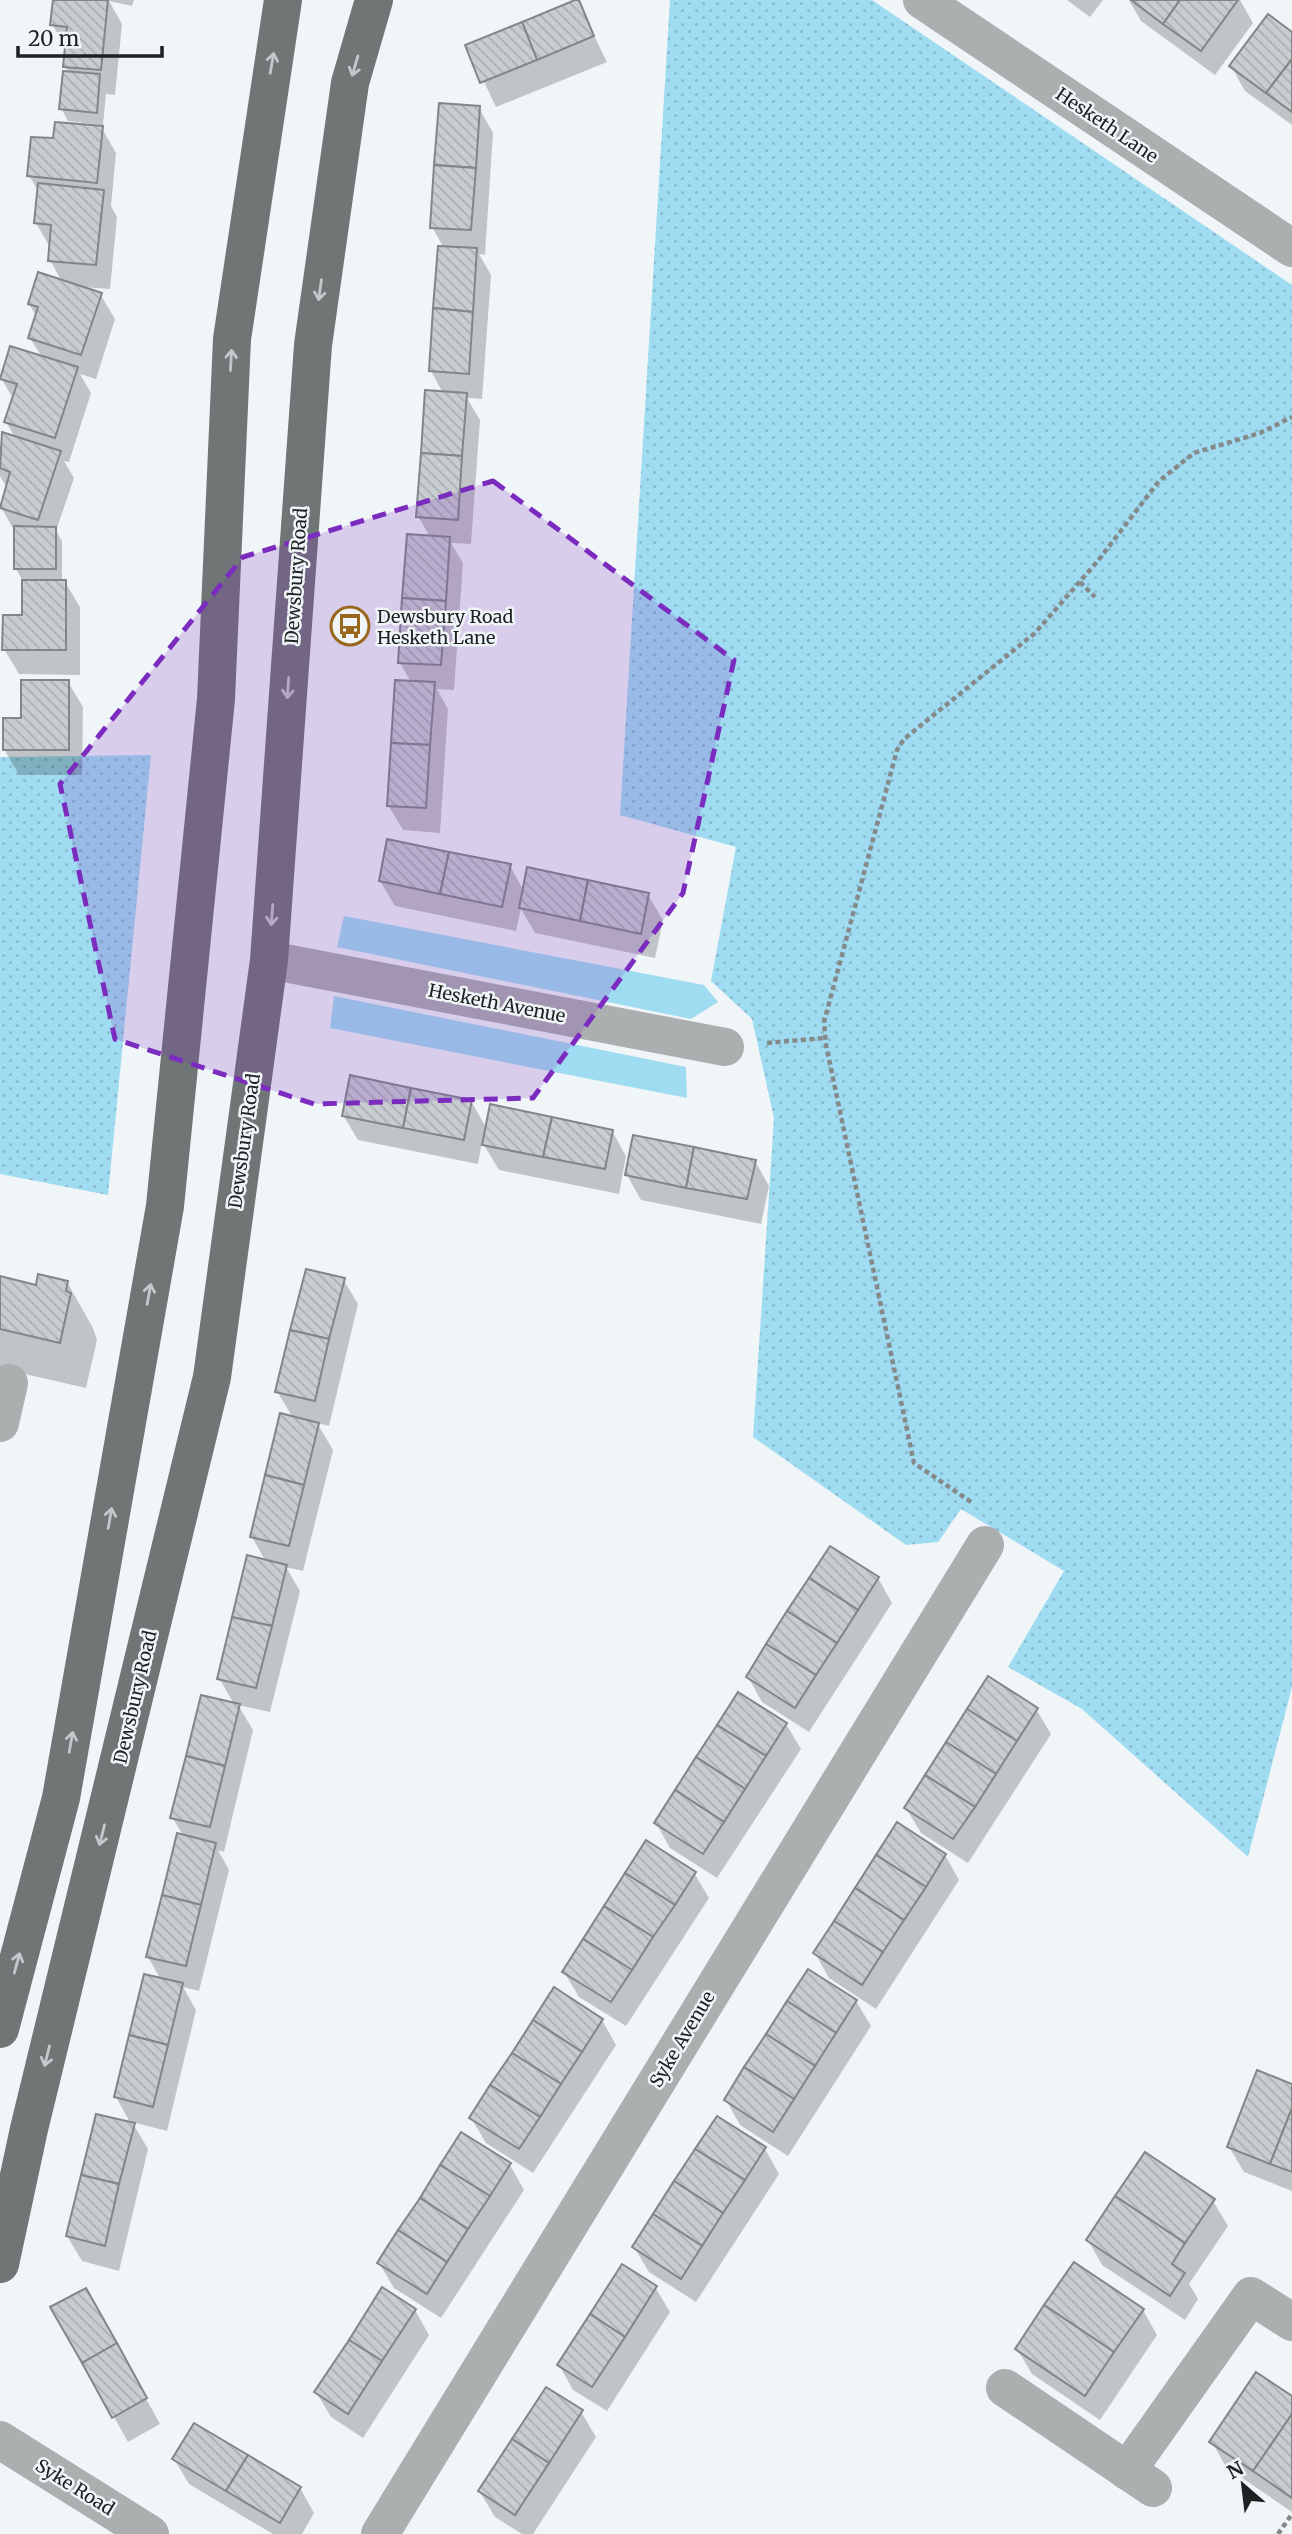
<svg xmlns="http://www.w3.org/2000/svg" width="1292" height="2534" viewBox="0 0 1292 2534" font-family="Merriweather,serif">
<defs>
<pattern id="park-dots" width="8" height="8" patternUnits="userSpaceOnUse" patternTransform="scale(1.75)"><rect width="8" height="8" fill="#a0dcf1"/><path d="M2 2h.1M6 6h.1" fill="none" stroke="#89bcce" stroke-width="1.8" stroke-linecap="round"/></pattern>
<pattern id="building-back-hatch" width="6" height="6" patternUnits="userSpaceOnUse" patternTransform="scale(1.75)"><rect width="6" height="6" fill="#c7cdd0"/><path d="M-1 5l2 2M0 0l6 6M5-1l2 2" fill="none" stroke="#aab0b2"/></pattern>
</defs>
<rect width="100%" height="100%" fill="#f0f6f8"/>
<g fill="#a0dcf1">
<path d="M344,916l360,69 14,17 -27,17 -354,-72z"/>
<path d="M334,996l352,71 1,31 -357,-70z"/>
</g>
<g fill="url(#park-dots)">
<path d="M670,0h202l420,285v1402l-44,170 -166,-148 -74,-42 56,-96 -103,-62 -23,33 -32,3 -153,-108 21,-319 -22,-99 -41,-38 25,-134 -116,-32z"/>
<path d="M151,755l-43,440 -108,-21v-417z"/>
</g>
<g fill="#0003">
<path d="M54,0h80l-2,6 -23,-5 13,23 -7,71 -9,-1 -3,31 -35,-4 -7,-13 8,-35 -4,-7 2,-16 -15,-26z"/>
<path d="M1067,0h36l-13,17z"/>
<path d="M1129,0h111l13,23 -38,52 -74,-54z"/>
<path d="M577,1l30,61 -111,45 -29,-61z"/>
<path d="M1292,34v91l-47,-34 -14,-25z"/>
<path d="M479,108l14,25 -8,122 -6,-1 12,21 -9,124 -15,-1 13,22 -9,124 -20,-1 12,20 -9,127 -17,-1 11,20 -8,124 -37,-3 -15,-25 23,-123 -11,-19 30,-126 -12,-21 25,-123 -12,-22 13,-123 -12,-21z"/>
<path d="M100,125l16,28 -5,53 6,11 -7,72 -28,-2 18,7 15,25 -19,60 -16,-5 11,19 -22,69 -5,-1 10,17 -18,53 6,10v41h3l15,25v68l-61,-1 -15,-25 20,-32 -1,-36 -7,-12 -1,-37 -14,-25 6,-19 -7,-12v-30l4,-11 12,4 -10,-17 8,-22 -13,-22 41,-21 -12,-19 7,-21 -8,-13 33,-22 -12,-22 1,-11 -15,-26 3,-30 -10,-18 26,-35 45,-12z"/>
<path d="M68,682l15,25 -1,68h-63l-15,-26 19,-29z"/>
<path d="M510,866l14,25 124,4 15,25 -8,38 -120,-25 -14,-24 -5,22 -121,-25 -15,-25z"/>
<path d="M471,1101l16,28 125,2 14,25 -7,38 -120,-24 -17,-28 -4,22 -120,-24 -15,-25z"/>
<path d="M755,1161l14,25 -8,38 -120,-24 -14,-25z"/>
<path d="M0,1278l37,9 30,-5 26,46 4,12 -11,48 -70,-16 -16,14z"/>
<path d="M343,1279l15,25 -29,122 -12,-3 16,27 -30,121 -17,-4 14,24 -30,121 -32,-7 15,25 -29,122 -6,-2 11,20 -30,121 -16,-4 13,23 -29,121 -35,-9 16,27 -29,122 -37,-10 -15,-25 64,-112 -15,-27 45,-117 -13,-23 36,-120 -12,-20 62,-113 -15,-26 47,-116 -14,-25 41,-119 -16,-27z"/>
<path d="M878,1578l14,25 -83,129 -47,-30 -14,-25z"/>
<path d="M738,1694l48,30 15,25 -84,129 -47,-30 -14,-25z"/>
<path d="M1036,1709l15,25 -83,129 -47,-30 -15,-25z"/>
<path d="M945,1855l14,25 -83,129 -47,-31 -14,-25z"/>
<path d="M694,1873l15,25 -83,128 -47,-29 -15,-25z"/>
<path d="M808,1971l48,30 15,25 -83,130 -48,-31 -14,-25z"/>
<path d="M602,2020l14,25 -83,128 -47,-30 -15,-25z"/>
<path d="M1292,2086v105l-48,-19 -15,-25z"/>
<path d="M765,2149l14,25 -83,128 -47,-30 -15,-25z"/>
<path d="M510,2165l14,25 -83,128 -47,-30 -15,-25z"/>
<path d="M1213,2201l15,25 -39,58 9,15 -13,21 -83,-55 -14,-25z"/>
<path d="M655,2287l15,25 -63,99 -34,-21 -14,-25z"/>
<path d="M53,2308l47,7 60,109 -32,18z"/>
<path d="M415,2310l14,25 -66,103 -32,-21 -15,-25z"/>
<path d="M1143,2310l14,25 -57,85 -68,-46 -15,-25z"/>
<path d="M1292,2398v114l-66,-45 -14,-25z"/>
<path d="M581,2412l15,25 -63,97h-11l-27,-17 -15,-25z"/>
<path d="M174,2459l126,29 14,25 -12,21h-29l-84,-50z"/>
</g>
<g fill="url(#building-back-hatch)" stroke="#818789" stroke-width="2">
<path d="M53,0h55l-7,70 -38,-3 4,-40 -17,-2z"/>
<path d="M575,0h4l15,36 -57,24 -15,-38z"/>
<path d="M1131,0h49l-17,24z"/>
<path d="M1180,0h58l-37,51 -38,-27z"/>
<path d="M1268,14l24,18v27l-26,34 -37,-27z"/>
<path d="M522,22l15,38 -57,23 -15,-38z"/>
<path d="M1292,59v53l-26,-19z"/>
<path d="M63,71l37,3 -3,39 -38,-4z"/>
<path d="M439,103l41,3 -4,62 -42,-3z"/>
<path d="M55,122l48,4 -6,57 -70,-7 4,-39 22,1z"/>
<path d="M434,165l42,3 -5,62 -41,-2z"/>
<path d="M38,183l66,7 -8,75 -48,-4 3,-36 -17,-2z"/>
<path d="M438,246l39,2 -4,64 -40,-4z"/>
<path d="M38,272l64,21 -21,62 -53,-17 10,-31 -10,-3z"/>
<path d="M433,308l40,4 -4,62 -40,-3z"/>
<path d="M10,346l68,21 -23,71 -51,-16 13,-38 -17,-5z"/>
<path d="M425,390l42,3 -5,63 -41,-3z"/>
<path d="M2,432l59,19 -23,69 -38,-12 10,-36 -10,-4z"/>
<path d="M421,453l41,3 -4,64 -42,-3z"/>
<path d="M14,526l42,1v42h-42z"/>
<path d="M407,534l43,3 -4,64 -44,-3z"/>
<path d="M22,580h44v70h-64l1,-35h19z"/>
<path d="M402,598l44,3 -5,64 -43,-2z"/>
<path d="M21,680h48v70h-66v-32h18z"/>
<path d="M395,680l40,2 -5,63 -39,-2z"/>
<path d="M391,743l39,2 -4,63 -39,-2z"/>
<path d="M387,839l62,13 -9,42 -61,-13z"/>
<path d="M449,852l62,12 -9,43 -62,-13z"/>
<path d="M527,867l61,13 -8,41 -61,-13z"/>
<path d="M588,880l61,13 -8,41 -61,-13z"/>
<path d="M350,1075l61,13 -8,40 -61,-12z"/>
<path d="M411,1088l61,12 -8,40 -61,-12z"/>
<path d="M490,1104l62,13 -9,40 -61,-12z"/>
<path d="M552,1117l61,13 -8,39 -62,-12z"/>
<path d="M633,1135l61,12 -8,41 -61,-13z"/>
<path d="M694,1147l62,13 -9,39 -61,-11z"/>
<path d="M306,1269l39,9 -16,61 -39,-9z"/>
<path d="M38,1274l30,7 -2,10 5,2 -11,50 -60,-14v-53l36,9z"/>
<path d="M290,1330l39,9 -14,62 -40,-9z"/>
<path d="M280,1413l39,10 -15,62 -39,-10z"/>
<path d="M265,1475l39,10 -15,61 -39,-9z"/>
<path d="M830,1546l49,31 -21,33 -49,-32z"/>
<path d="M247,1555l40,10 -15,61 -40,-9z"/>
<path d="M809,1578l49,32 -21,33 -50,-32z"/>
<path d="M787,1611l50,32 -21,32 -50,-31z"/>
<path d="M232,1617l40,9 -16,62 -39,-9z"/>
<path d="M766,1644l50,31 -21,33 -49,-31z"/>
<path d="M988,1676l50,32 -21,33 -50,-32z"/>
<path d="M738,1692l49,31 -21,33 -49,-31z"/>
<path d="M201,1695l39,9 -15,62 -39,-10z"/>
<path d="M967,1709l50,32 -21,33 -50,-32z"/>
<path d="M717,1725l49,31 -21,33 -49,-32z"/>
<path d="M946,1742l50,32 -21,33 -50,-32z"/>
<path d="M186,1756l39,10 -15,61 -40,-9z"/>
<path d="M696,1757l49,32 -21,33 -49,-32z"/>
<path d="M925,1775l50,32 -22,32 -49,-31z"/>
<path d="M675,1790l49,32 -21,32 -49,-31z"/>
<path d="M897,1822l49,32 -20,33 -50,-32z"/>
<path d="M177,1833l39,10 -15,62 -39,-10z"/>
<path d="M646,1840l50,32 -21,33 -50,-32z"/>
<path d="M876,1855l50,32 -22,33 -49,-32z"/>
<path d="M625,1873l50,32 -22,32 -49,-31z"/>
<path d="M855,1888l49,32 -21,32 -49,-31z"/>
<path d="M162,1895l39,10 -15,61 -40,-9z"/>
<path d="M604,1906l49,31 -21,33 -49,-31z"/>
<path d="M834,1921l49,31 -21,33 -49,-32z"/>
<path d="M583,1939l49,31 -21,32 -49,-30z"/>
<path d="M808,1969l49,31 -21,33 -49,-32z"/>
<path d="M144,1974l39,9 -15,62 -39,-10z"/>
<path d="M554,1987l49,32 -21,33 -49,-32z"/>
<path d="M787,2001l49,32 -21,33 -49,-32z"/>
<path d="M533,2020l49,32 -21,32 -49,-31z"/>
<path d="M766,2034l49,32 -21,33 -50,-32z"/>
<path d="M129,2035l39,10 -15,62 -39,-10z"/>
<path d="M512,2053l49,31 -21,33 -50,-32z"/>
<path d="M744,2067l50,32 -21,33 -49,-32z"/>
<path d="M1257,2070l35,14v24l-22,56 -43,-17z"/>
<path d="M490,2085l50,32 -21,32 -50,-31z"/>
<path d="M1292,2108v64l-22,-8z"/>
<path d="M96,2114l39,9 -16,61 -38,-9z"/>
<path d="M717,2116l49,31 -21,33 -50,-31z"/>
<path d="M461,2132l50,31 -21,33 -50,-31z"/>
<path d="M695,2149l50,31 -22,33 -49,-32z"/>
<path d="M1145,2152l70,47 -30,44 -70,-47z"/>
<path d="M440,2165l50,31 -22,33 -48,-31z"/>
<path d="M81,2175l38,9 -14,62 -39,-10z"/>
<path d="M674,2181l49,32 -21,33 -49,-32z"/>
<path d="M1115,2196l70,47 -13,21 13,9 -15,23 -84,-56z"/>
<path d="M420,2198l48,31 -21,33 -49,-32z"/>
<path d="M653,2214l49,32 -21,33 -49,-32z"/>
<path d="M398,2230l49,32 -20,32 -50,-31z"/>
<path d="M1074,2262l70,47 -30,43 -70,-47z"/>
<path d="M622,2264l35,22 -32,51 -35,-23z"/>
<path d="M382,2287l34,22 -34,52 -33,-21z"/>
<path d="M86,2288l31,55 -35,20 -32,-56z"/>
<path d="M1044,2305l70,47 -29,44 -70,-47z"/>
<path d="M590,2314l35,23 -33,50 -35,-22z"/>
<path d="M349,2340l33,21 -34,53 -34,-22z"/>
<path d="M117,2343l30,55 -35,20 -30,-55z"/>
<path d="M1256,2372l36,24v18l-39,57 -44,-29z"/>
<path d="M546,2387l37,23 -34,53 -37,-24z"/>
<path d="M1292,2414v84l-39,-27z"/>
<path d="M194,2423l54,32 -22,36 -54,-32z"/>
<path d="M512,2439l37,24 -34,52 -37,-24z"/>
<path d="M248,2455l53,32 -21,36 -54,-32z"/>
</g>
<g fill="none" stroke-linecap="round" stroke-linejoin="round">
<g stroke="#85898a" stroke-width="4.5" stroke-dasharray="5 3.5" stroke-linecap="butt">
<path d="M1080,582l15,15"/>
<path d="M767,1043l58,-5"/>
<path d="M971,1502l-57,-39 -88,-418 -2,-23 73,-272 7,-11 131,-106 62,-71 62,-81 35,-28 66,-20 32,-16"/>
<path d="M1278,2534l14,-20"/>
</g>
<g stroke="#acafb0" stroke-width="38">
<path d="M922,0l370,248"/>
<path d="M269,960l456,87"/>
<path d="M0,1423l9,-40"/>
<path d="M1005,2388l148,100"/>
<path d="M0,2440l150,94"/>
<path d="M1127,2471l124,-175 41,26"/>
<path d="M380,2534l605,-989"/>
</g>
<g stroke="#707576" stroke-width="38">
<path d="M0,2029l61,-231 104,-592 51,-507 16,-360 51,-339"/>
<path d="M0,2264l29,-135 183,-752 57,-417 44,-615 37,-262 24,-83"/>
</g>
</g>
<defs><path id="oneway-shaft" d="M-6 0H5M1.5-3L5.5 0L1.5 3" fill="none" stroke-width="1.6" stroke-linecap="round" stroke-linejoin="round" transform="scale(1.75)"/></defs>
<g stroke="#c3c9ca">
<use href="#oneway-shaft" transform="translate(272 63) rotate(-80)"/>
<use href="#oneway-shaft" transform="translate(355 66) rotate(106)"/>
<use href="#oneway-shaft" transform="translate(320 290) rotate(98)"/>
<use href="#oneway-shaft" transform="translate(231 360) rotate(-87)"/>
<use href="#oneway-shaft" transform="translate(288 688) rotate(94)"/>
<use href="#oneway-shaft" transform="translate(272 915) rotate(94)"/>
<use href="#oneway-shaft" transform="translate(149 1294) rotate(-80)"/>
<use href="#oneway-shaft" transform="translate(110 1518) rotate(-80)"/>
<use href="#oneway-shaft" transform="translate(71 1742) rotate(-80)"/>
<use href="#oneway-shaft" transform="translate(102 1835) rotate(104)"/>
<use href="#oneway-shaft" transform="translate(17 1963) rotate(-75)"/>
<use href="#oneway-shaft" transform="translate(47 2056) rotate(104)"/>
</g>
<path fill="#7b2cbf" fill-opacity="0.2" stroke="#7b2cbf" stroke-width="5" stroke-dasharray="14 9" stroke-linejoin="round" d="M493,481l241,179 -51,233 -150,205 -219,6 -199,-65 -55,-255 183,-227z"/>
<defs>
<symbol id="bus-ring" viewBox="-11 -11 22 22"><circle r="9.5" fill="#f0f6f8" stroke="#9a681d" stroke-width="1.5"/><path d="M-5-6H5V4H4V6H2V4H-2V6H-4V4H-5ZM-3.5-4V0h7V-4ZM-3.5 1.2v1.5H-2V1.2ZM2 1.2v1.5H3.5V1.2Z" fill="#9a681d"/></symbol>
</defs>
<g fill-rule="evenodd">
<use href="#bus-ring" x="328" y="604" width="44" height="44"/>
</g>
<g text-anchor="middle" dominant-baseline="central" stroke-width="5" stroke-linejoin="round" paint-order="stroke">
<g font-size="18" fill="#1e2021" stroke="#f0f6f8">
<text transform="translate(1107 125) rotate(34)">Hesketh Lane</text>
<text transform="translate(296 576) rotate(-86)">Dewsbury Road</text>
<text transform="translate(497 1003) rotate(11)">Hesketh Avenue</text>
<text transform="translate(244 1141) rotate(-82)">Dewsbury Road</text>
<text transform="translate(135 1697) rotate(-77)">Dewsbury Road</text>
<text transform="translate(682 2039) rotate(-59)">Syke Avenue</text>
<text transform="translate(75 2487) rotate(32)">Syke Road</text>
</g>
<g font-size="18" fill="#1e2021" stroke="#f0f6f8" text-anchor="start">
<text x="377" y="616">Dewsbury Road<tspan x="377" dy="21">Hesketh Lane</tspan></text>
</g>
</g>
<g transform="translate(1243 2485) rotate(332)" stroke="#f0f6f8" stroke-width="5" paint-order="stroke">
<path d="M0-5L12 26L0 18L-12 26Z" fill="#1e2021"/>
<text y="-10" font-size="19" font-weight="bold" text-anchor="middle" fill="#1e2021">N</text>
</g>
<path d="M18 46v10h144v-10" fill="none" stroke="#1e2021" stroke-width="3.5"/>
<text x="28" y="46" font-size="21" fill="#1e2021" stroke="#f0f6f8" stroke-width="5" paint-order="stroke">20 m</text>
</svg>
